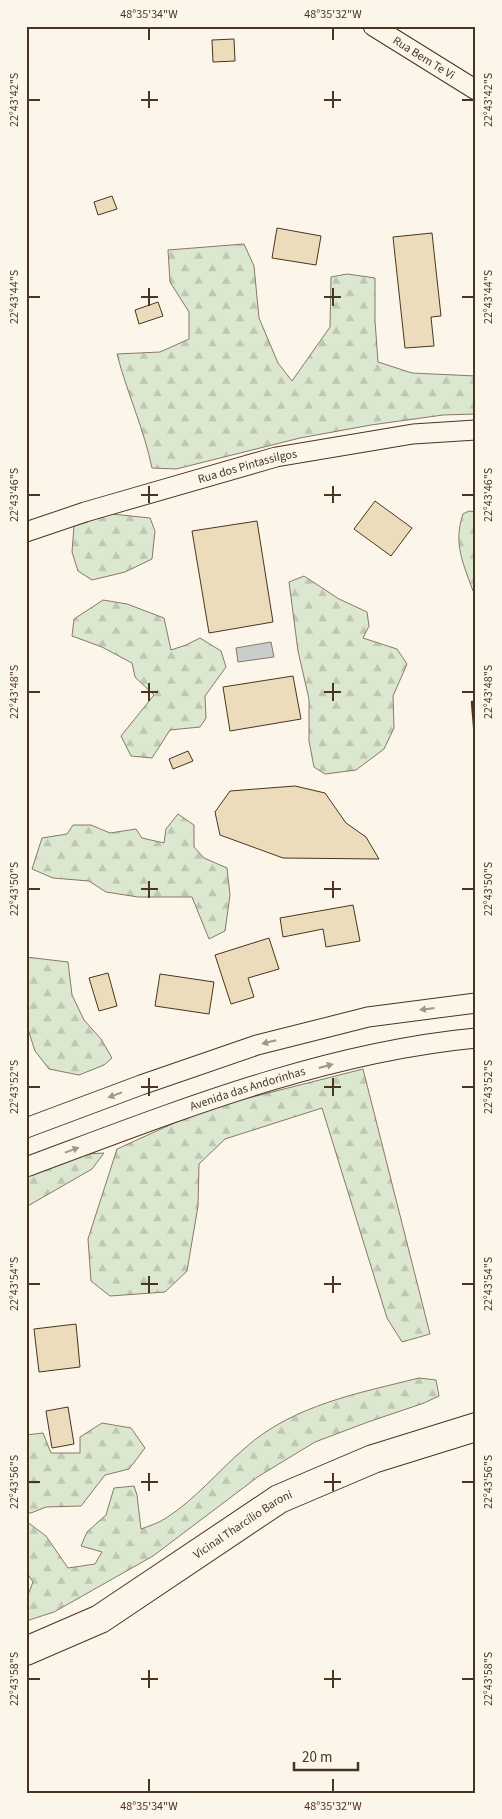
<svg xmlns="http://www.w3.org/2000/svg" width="502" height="1819" viewBox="0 0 502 1819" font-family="'Source Sans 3',sans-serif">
<defs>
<pattern id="forest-firs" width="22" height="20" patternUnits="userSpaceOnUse" patternTransform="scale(1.25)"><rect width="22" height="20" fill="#dce7d0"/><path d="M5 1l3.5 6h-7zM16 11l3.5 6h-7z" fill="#bec7b2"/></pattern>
</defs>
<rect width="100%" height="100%" fill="#fbf6e9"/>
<g fill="url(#forest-firs)" stroke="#887966">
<path d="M244,244l10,22 5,52 19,45 14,18 38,-54 1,-50 16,-3 28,4v43l3,41 34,11 64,3v38l-33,1 -72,10 -71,13 -124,31 -24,-1c-8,-39 -25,-75 -35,-114l43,-2 29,-13v-27l-19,-30 -2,-32z"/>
<path d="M469,511l7,1v78l-3,1c-10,-28 -20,-48 -10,-77z"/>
<path d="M112,514l38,4 5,13 -3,28 -27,13 -33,8 -14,-9 -6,-19 2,-26z"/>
<path d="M304,576l35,23 28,13 2,14 -6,12 34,11 10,15 -14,32 1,32 -10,21 -28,21 -31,4 -11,-7 -5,-26v-42l-11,-48 -9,-69z"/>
<path d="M103,600l24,4 37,14 7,32 15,-5 14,-7 21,13 5,16 -21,29 1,22 -6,9 -30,3 -18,28 -21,-2 -10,-20 33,-41 -19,-18 -3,-14 -30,-16 -30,-11 2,-17z"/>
<path d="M178,814l16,11v22l10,11 23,10 3,27 -5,36 -16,8 -17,-42h-54l-32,-5 -17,-11 -36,-3 -21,-9 10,-31 25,-4 6,-9h18l19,8 26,-4 6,9 22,5 2,-14z"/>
<path d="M26,957l42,5 4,33 12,25 17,19 11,19 -8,7 -25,10 -30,-6 -14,-18 -9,-28z"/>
<path d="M363,1069l67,265 -28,8 -15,-24 -65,-210 -97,31 -26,25 -1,42 -11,65 -22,21 -55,4 -19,-15 -3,-42 29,-90 88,-40z"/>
<path d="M104,1153l-12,16 -66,38v-30l62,-23z"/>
<path d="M419,1378l17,2 3,16 -15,7 -56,19 -53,20 -56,34 -106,80 -99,56 -28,9v-21l7,-18 -7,-11v-50l20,15 22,32 27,-4 7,-12 -21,-6 6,-14 19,-17 8,-27 20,-2 3,9 4,34c8,-3 18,-6 25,-11 30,-19 52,-47 79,-70 48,-43 114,-55 174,-70z"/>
<path d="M102,1423l29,5 14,20 -16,21 -24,6 -24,31 -35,1 -15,6 -5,-1v-77l17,-2 8,20h29v-16z"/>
</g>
<path fill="#c9cecd" stroke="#887966" d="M271,642l3,15 -36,5 -2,-14z"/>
<g fill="#ecdcbc" stroke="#4a3520">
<path d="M234,39l1,22 -22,1 -1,-22z"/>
<path d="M112,196l5,13 -19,6 -4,-13z"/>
<path d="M277,228l44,8 -5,29 -44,-7z"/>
<path d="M432,233l9,83 -10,1 3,29 -29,2 -12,-111z"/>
<path d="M158,302l5,14 -24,8 -4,-14z"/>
<path d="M375,501l37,27 -21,28 -37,-27z"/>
<path d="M257,521l16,101 -64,11 -17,-102z"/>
<path d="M293,676l8,43 -71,12 -7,-44z"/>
<path d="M188,751l5,10 -20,8 -4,-10z"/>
<path d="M295,786l30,7 21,30 20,14 13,22 -96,-1 -63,-23 -5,-23 15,-21z"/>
<path d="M353,905l7,36 -34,6 -3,-18 -40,8 -3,-19z"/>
<path d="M269,938l10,31 -31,9 6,19 -23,7 -16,-49z"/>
<path d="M108,973l9,33 -18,5 -10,-33z"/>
<path d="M160,974l54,8 -5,32 -54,-8z"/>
<path d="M76,1324l4,43 -41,5 -5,-43z"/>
<path d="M68,1407l6,37 -22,4 -6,-37z"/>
</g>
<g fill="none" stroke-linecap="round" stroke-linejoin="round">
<defs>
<g id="street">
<path id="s1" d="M373,26l103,64"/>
<path id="s2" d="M26,532l59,-20 191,-55 137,-23 63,-4"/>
<path d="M26,1128l115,-43 116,-40 111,-28 108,-14"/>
<path id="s3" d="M26,1167c146,-54 293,-114 450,-129"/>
</g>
<g id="secondary">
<path id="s4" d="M26,1651l74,-32 179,-120 94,-40 103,-32"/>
</g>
</defs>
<use href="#street" stroke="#4a3520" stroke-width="21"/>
<use href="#secondary" stroke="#4a3520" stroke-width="30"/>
<use href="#street" stroke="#fbf6e9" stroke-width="19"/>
<use href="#secondary" stroke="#fbf6e9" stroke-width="28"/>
<path stroke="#4a3520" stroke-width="2.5" d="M476,702h-4l4,47"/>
</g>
<defs><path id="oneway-solid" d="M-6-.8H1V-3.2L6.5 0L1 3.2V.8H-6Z" transform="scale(1.25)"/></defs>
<g fill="#a29684">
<use href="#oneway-solid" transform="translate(427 1009) rotate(173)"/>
<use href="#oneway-solid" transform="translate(269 1042) rotate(166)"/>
<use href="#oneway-solid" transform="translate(326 1066) rotate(-15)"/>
<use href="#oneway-solid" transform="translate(115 1095) rotate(160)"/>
<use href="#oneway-solid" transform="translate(72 1150) rotate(-20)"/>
</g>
<path fill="none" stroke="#4a3520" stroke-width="2" d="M149,28v12M333,28v12M149,91v17M333,91v17M28,100h12M141,100h17M324,100h17M462,100h12M149,288v18M333,288v18M28,297h12M141,297h17M324,297h17M462,297h12M149,486v17M333,486v17M28,495h12M141,495h17M324,495h17M462,495h12M149,683v18M333,683v18M28,692h12M141,692h17M324,692h17M462,692h12M149,881v17M333,881v17M28,889h12M141,889h17M324,889h17M462,889h12M149,1078v18M333,1078v18M28,1087h12M141,1087h17M324,1087h17M462,1087h12M149,1276v17M333,1276v17M28,1284h12M141,1284h17M324,1284h17M462,1284h12M149,1473v18M333,1473v18M28,1482h12M141,1482h17M324,1482h17M462,1482h12M149,1670v18M333,1670v18M28,1679h12M141,1679h17M324,1679h17M462,1679h12M149,1779v13M333,1779v13"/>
<g text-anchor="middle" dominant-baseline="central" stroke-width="4" stroke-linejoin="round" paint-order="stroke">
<g font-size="12" fill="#4a3520" stroke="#fbf6e9">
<text stroke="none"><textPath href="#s1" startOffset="60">Rua Bem Te Vi</textPath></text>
<text stroke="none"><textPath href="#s2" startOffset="231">Rua dos Pintassilgos</textPath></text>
<text stroke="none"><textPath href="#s3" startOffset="235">Avenida das Andorinhas</textPath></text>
<text stroke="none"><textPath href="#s4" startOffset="252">Vicinal Tharcílio Baroni</textPath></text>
</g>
</g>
<rect width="502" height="1819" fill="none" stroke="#fbf6e9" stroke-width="55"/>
<path d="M294 1762v8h64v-8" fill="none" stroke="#4a3520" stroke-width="2.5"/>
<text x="302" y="1762" font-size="15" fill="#4a3520" stroke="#fbf6e9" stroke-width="4" paint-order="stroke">20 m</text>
<rect x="28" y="28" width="446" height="1764" fill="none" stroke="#4a3520" stroke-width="2"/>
<g font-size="12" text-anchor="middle" fill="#4a3520">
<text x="149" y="18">48°35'34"W</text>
<text x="333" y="18">48°35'32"W</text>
<text transform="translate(14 100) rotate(-90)" y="4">22°43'42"S</text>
<text transform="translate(488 100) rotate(-90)" y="4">22°43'42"S</text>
<text transform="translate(14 297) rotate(-90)" y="4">22°43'44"S</text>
<text transform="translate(488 297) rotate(-90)" y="4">22°43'44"S</text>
<text transform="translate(14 495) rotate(-90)" y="4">22°43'46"S</text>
<text transform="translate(488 495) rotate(-90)" y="4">22°43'46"S</text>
<text transform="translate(14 692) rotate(-90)" y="4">22°43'48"S</text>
<text transform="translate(488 692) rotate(-90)" y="4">22°43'48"S</text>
<text transform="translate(14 889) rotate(-90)" y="4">22°43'50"S</text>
<text transform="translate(488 889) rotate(-90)" y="4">22°43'50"S</text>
<text transform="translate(14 1087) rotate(-90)" y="4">22°43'52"S</text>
<text transform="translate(488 1087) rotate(-90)" y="4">22°43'52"S</text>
<text transform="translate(14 1284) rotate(-90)" y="4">22°43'54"S</text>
<text transform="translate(488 1284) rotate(-90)" y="4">22°43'54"S</text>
<text transform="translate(14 1482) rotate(-90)" y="4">22°43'56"S</text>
<text transform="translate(488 1482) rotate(-90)" y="4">22°43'56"S</text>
<text transform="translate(14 1679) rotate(-90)" y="4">22°43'58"S</text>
<text transform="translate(488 1679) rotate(-90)" y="4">22°43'58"S</text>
<text x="149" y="1810">48°35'34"W</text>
<text x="333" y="1810">48°35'32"W</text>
</g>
</svg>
